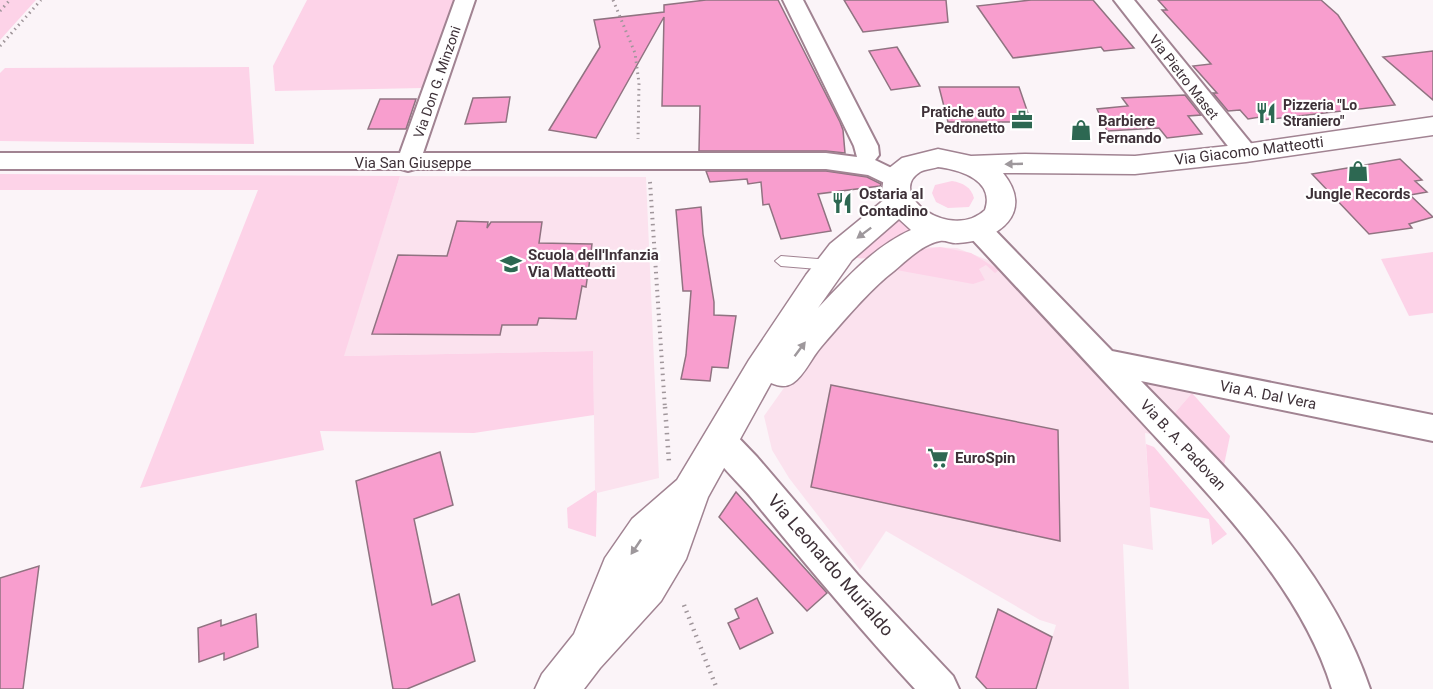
<svg xmlns="http://www.w3.org/2000/svg" width="1433" height="689" viewBox="0 0 1433 689" font-family="Roboto,sans-serif">
<rect width="100%" height="100%" fill="#fbf4f8"/>
<g fill="#fbe2ee">
<path d="M400,176l246,1 13,301 -62,15 -2,-3 -2,-139 -250,5z"/>
<path d="M928,247l29,1 33,13 150,119 52,13 -19,22 -6,22 -22,-4 8,117 -30,-6 6,145h-93l20,-64 -16,-5 -154,-89 -26,39 -71,-92 -17,-28 -8,-34 56,-79 59,-59 35,-27z"/>
</g>
<g fill="#fdd3e8">
<path d="M0,0h36l-36,40z"/>
<path d="M307,0h148l-32,88 -148,3 -2,-25z"/>
<path d="M249,67l5,77 -254,-3v-68l5,-5z"/>
<path d="M0,174l400,2 -56,180 249,-5 1,64 -120,18 -154,-2 4,19 -184,38 118,-298h-258z"/>
<path d="M952,181c11,2 19,6 22,17l-5,9 -21,1 -12,-6 -4,-9 3,-8z"/>
<path d="M898,219l16,11c-7,3 -15,6 -22,11 -14,8 -21,22 -39,16z"/>
<path d="M940,247l31,6 28,17 -4,3 -9,-8 -7,4 6,11 -12,4 -82,-15 27,-19z"/>
<path d="M1433,252v61l-24,3 -28,-57z"/>
<path d="M1192,393l38,43 -6,29 -51,-50z"/>
<path d="M1146,444l8,3 73,87 -15,11 -3,-26 -59,-12z"/>
<path d="M595,490l2,3 -1,44 -28,-9 -1,-20z"/>
</g>
<g fill="#f89ece" stroke="#907381" stroke-width="1.5">
<path d="M706,0h72l62,122 3,8 2,23 -19,-2h-127l1,-45h-38l2,-89 -68,121 -47,-8 51,-83 -6,-27 70,-8v-7z"/>
<path d="M844,0h102l2,22 -85,10z"/>
<path d="M1031,0h62l41,48 -30,3 -3,-4 -88,11 -36,-52z"/>
<path d="M1158,0h163l17,15 57,90 -132,15 -3,-3 -12,2 -8,-9 -12,1 -15,-18h4l-24,-27 18,-2 -49,-54h5z"/>
<path d="M897,47l23,39 -29,4 -22,-39z"/>
<path d="M1433,51v49l-50,-43z"/>
<path d="M939,87h80l12,35h-83z"/>
<path d="M1185,95l16,20 -13,1 14,18 -35,4 -8,-10 -52,3 -10,-22 31,-3 -6,-8z"/>
<path d="M510,97l-4,25 -41,2 8,-26z"/>
<path d="M380,99h36l-10,30h-38z"/>
<path d="M1400,159l22,21 -7,1 12,11 -17,3 23,22 -24,7 3,4 -43,6 -57,-60z"/>
<path d="M706,171h120l41,6 14,7 -1,2 -62,8 13,37 -50,8 -12,-35 -6,1 -2,-23 -13,2 -1,-5 -37,3z"/>
<path d="M701,207l2,27 11,68v13l22,1 -8,52 -16,-1 -2,14 -29,-2 5,-24 5,-64h-8l-7,-81z"/>
<path d="M457,221l31,1 -1,6 4,-6h51l-3,21 53,1 -6,43 -4,-1 -6,33 -37,-1 -2,7h-35l-2,10 -128,-1 26,-79 49,1z"/>
<path d="M831,385l227,45 2,111 -249,-54z"/>
<path d="M440,452l13,53 -39,14 18,86 27,-11 16,67 -68,28h-14l-37,-208z"/>
<path d="M736,492l91,101 -20,18 -88,-94z"/>
<path d="M39,566l-16,123h-23v-111z"/>
<path d="M757,598l16,35 -33,16 -12,-26 11,-5 -4,-9z"/>
<path d="M998,609l54,28 -16,52h-49l-11,-12z"/>
<path d="M256,614l2,33 -34,13v-7l-25,9 -1,-34 23,-8v6z"/>
</g>
<g fill="none" stroke-linecap="round" stroke-linejoin="round">
<defs>
<path id="lane" d="M781,256l49,4 6,5 -6,5 -49,-4 -6,-5z"/>
<g id="street">
<path d="M455,0h20l-52,153h403l31,4 -3,-11 -71,-146h20l75,146 1,9 -4,5 31,15 3,6 -3,6 -9,2 -29,-14 -42,-6h-411l-7,2 -7,-2h-401v-16h400z"/>
<path d="M1114,0h20l120,147 4,6 -4,6 -8,2 -8,-2z"/>
<path d="M978,220l9,2 125,129 321,64v26l-292,-60c89,92 187,183 229,308h-38c-31,-102 -121,-192 -192,-269 -57,-62 -114,-123 -171,-184l-4,-7 4,-7z"/>
<path d="M721,427l11,4 25,26 101,118 95,101 6,13h-44c-56,-61 -109,-124 -161,-188 -15,-19 -38,-38 -49,-60l5,-10z"/>
</g>
<path id="secondary" d="M1433,117v18l-187,27 -111,12 -132,-1c32,39 -4,68 -45,70 -6,1 -12,-3 -18,-2 -17,3 -33,19 -46,30 -23,17 -54,54 -73,76 -9,10 -17,29 -28,36 -8,5 -14,3 -22,0l-63,114 -22,62 -25,42 -61,67 -16,21h-49l7,-15 32,-40 31,-76 27,-39 45,-39 72,-120 57,-85 24,-31 55,-45 -3,-8 2,-15 4,-7 14,-11 36,-9 33,7 54,-2 110,2 111,-12zM938,167c24,3 57,14 47,43 -34,32 -100,-16 -65,-38 5,-3 12,-3 18,-5zM899,219l12,11c-38,17 -65,49 -93,78l34,-48z"/>
</defs>
<use href="#lane" stroke="#a18392" stroke-width="2"/>
<use href="#street" stroke="#a18392" stroke-width="4"/>
<use href="#secondary" stroke="#a18392" stroke-width="3"/>
<g stroke="#a0969b" stroke-width="3" stroke-dasharray="1.5 4" stroke-linecap="butt">
<path d="M613,0l22,53 4,30 -1,56"/>
<path d="M0,11l10,-11"/>
<path d="M0,46l41,-46"/>
</g>
<path stroke="#a0969b" stroke-width="4" stroke-dasharray="1.5 4.5" stroke-linecap="butt" d="M650,182l15,227"/>
<g stroke="#a0969b" stroke-width="4.5" stroke-dasharray="1.5 5" stroke-linecap="butt">
<path d="M665,407l4,55"/>
<path d="M684,605l33,84"/>
</g>
<use href="#lane" fill="#fff" fill-rule="evenodd"/>
<use href="#street" fill="#fff" fill-rule="evenodd"/>
<use href="#secondary" fill="#fff" fill-rule="evenodd"/>
</g>
<defs><path id="oneway-solid" d="M-6-.8H1V-3.2L6.5 0L1 3.2V.8H-6Z" transform="scale(1.5)"/></defs>
<g fill="#9e989c">
<use href="#oneway-solid" transform="translate(1014 164) rotate(178)"/>
<use href="#oneway-solid" transform="translate(864 233) rotate(143)"/>
<use href="#oneway-solid" transform="translate(800 349) rotate(-53)"/>
<use href="#oneway-solid" transform="translate(636 547) rotate(124)"/>
</g>
<defs>
<symbol id="restaurant-bare" viewBox="-9 -9 18 18"><path d="M-5-6h1v4h1v-4h1v4h1v-4h1v5L-1.5 .5V6h-2V.5L-5-1ZM5-6V6H3V1.5H1.5Q1.5-4 5-6Z" fill="#2d6852" stroke="#fff" stroke-width="2.5" paint-order="stroke"/></symbol>
<symbol id="office-bare" viewBox="-9 -9 18 18"><path d="M-6-3h4V-5.5h4V-3h4V5H-6ZM-1-4.5V-3h2v-1.5ZM-6 0V1H6V0Z" fill="#2d6852" stroke="#fff" stroke-width="2.5" paint-order="stroke"/></symbol>
<symbol id="shop-bare" viewBox="-9 -9 18 18"><path d="M-5-2.5h2.3a2.7 3.5 0 0 1 5.4 0H5L5.5 6h-11ZM-1.5-2.5h3a1.5 2.3 0 0 0-3 0Z" fill="#2d6852" stroke="#fff" stroke-width="2.5" paint-order="stroke"/></symbol>
<symbol id="school-bare" viewBox="-9 -9 18 18"><path d="M0-5L7-2L0 1L-7-2ZM-4 1L0 2.5L4 1V4Q0 6-4 4Z" fill="#2d6852" stroke="#fff" stroke-width="2.5" paint-order="stroke"/></symbol>
<symbol id="supermarket-bare" viewBox="-9 -9 18 18"><path d="M-6-5.5h2.5l.6 2H6L4.5 2H-2.5L-4.4-4H-6ZM-1.5 3.2a1.3 1.3 0 1 0 .1 0ZM3 3.2a1.3 1.3 0 1 0 .1 0Z" fill="#2d6852" stroke="#fff" stroke-width="2.5" paint-order="stroke"/></symbol>
</defs>
<g fill-rule="evenodd">
<use href="#restaurant-bare" x="1251" y="98" width="30" height="30"/>
<use href="#office-bare" x="1007" y="105" width="30" height="30"/>
<use href="#shop-bare" x="1066" y="115" width="30" height="30"/>
<use href="#shop-bare" x="1343" y="156" width="30" height="30"/>
<use href="#restaurant-bare" x="827" y="188" width="30" height="30"/>
<use href="#school-bare" x="496" y="249" width="30" height="30"/>
<use href="#supermarket-bare" x="923" y="443" width="30" height="30"/>
</g>
<g text-anchor="middle" dominant-baseline="central" stroke-width="4.5" stroke-linejoin="round" paint-order="stroke">
<g font-size="14" fill="#3e3138" stroke="#fff">
<text transform="translate(1184 77) rotate(52)">Via Pietro Maset</text>
<text transform="translate(437 82) rotate(-71)">Via Don G. Minzoni</text>
</g>
<g font-size="14" font-weight="bold" fill="#3e3138" stroke="#fff" text-anchor="start">
<text x="1283" y="105">Pizzeria "Lo<tspan x="1283" dy="16">Straniero"</tspan></text>
<text x="1005" y="112" text-anchor="end">Pratiche auto<tspan x="1005" dy="16">Pedronetto</tspan></text>
</g>
<g font-size="15" font-weight="bold" fill="#3e3138" stroke="#fff" text-anchor="start">
<text x="1098" y="121">Barbiere<tspan x="1098" dy="17">Fernando</tspan></text>
<text x="859" y="194">Ostaria al<tspan x="859" dy="17">Contadino</tspan></text>
<text x="1358" y="194" text-anchor="middle">Jungle Records</text>
<text x="528" y="255">Scuola dell'Infanzia<tspan x="528" dy="17">Via Matteotti</tspan></text>
<text x="955" y="458">EuroSpin</text>
</g>
<g font-size="15" fill="#3e3138" stroke="#fff">
<text transform="translate(1249 151) rotate(-7)">Via Giacomo Matteotti</text>
<text x="413" y="163">Via San Giuseppe</text>
<text transform="translate(1268 395) rotate(11)">Via A. Dal Vera</text>
<text transform="translate(1183 445) rotate(47)">Via B. A. Padovan</text>
</g>
<g font-size="18" fill="#3e3138" stroke="#fff">
<text transform="translate(831 565) rotate(49)">Via Leonardo Murialdo</text>
</g>
</g>
</svg>
